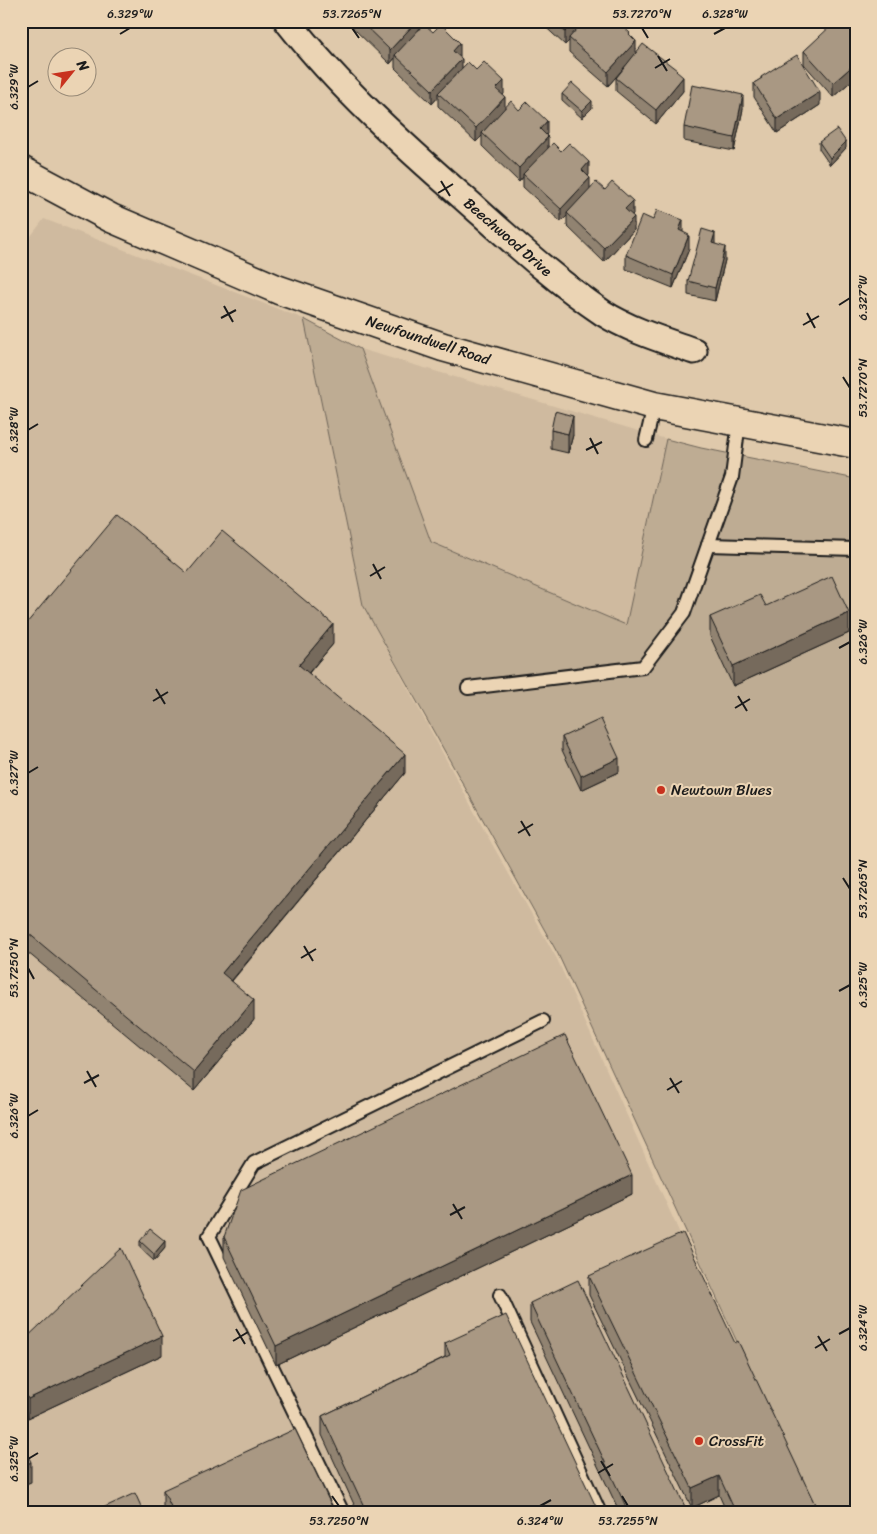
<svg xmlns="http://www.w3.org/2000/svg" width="877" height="1534" viewBox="0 0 877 1534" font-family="Sriracha,sans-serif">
<rect width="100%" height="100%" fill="#dfc9ab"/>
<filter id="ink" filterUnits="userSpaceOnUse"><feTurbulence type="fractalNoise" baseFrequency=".02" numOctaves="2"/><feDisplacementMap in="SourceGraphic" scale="10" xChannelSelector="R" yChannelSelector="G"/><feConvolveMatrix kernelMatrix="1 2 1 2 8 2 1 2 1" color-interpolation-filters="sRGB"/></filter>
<g filter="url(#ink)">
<g fill="#cfba9f">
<path d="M44,219l260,100 59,286 120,223 74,131 128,286 128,268h-792v-1264z"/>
<path d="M360,349l306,90 -40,187 -195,-84z"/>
</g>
<path fill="#beac93" stroke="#6d6458" d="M304,319l56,30 71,193 195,83 40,-186 35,9 155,31v1034h-40l-258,-559 -195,-349z"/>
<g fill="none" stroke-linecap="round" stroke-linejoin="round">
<defs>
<g id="service">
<path d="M646,440l8,-34"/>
<path d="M708,545l148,4"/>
<path d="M468,688l175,-21 41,-54 48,-136 7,-55"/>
<path d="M500,1295l100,218"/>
<path d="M343,1513l-134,-277 45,-73 289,-142"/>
</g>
<path id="minor" d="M287,21c52,66 116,124 179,179 44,39 88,80 137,113 27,17 60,27 91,38"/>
<path id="secondary" d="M21,170l90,48 168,72 164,57 211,59 202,38"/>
</defs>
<use href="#service" stroke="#1c1c1c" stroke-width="16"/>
<use href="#minor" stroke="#1c1c1c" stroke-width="29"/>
<use href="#secondary" stroke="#1c1c1c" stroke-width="31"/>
<use href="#service" stroke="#ebd4b4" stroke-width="12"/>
<use href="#minor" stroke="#ebd4b4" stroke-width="25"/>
<use href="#secondary" stroke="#ebd4b4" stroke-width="28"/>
</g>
<g fill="#918371" stroke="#1c1c1c">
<path d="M353,21h66v8l41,27v1l2,11 42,26 -1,1 2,13 14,2 28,24 -1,1 2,12 41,28 -1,1 2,12 43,26 -1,1 2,15 -30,32 -37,-36v-10l-6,6 -38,-35v-10l-4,5 -37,-36v-10l-6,6 -38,-36v-9l-6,7 -37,-36v-10l-5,6 -37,-36z"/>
<path d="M539,21h78l13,14 6,18 41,19 6,19 -27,33 -40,-33v-13l12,-15 -20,23 -39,-34v-11l-4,4z"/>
<path d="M839,21h17v56l-23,20 -29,-33v-13z"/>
<path d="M761,77l59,28 -43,28 -23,-36v-14l7,-4z"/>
<path d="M734,93l9,16 -9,42 -50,-10v-14z"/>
<path d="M562,94l30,14 -10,10 -20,-18z"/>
<path d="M819,142l27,6 -16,17 -11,-16z"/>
<path d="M683,232l6,17 -16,39 -47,-19v-14z"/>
<path d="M725,260l-10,41 -27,-6v-14z"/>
<path d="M551,430l22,5 -5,18 -17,-4z"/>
<path d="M187,573l146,71 -24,29 96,100 -173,208 22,38 -60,72 -173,-144v-317z"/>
<path d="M710,617l139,16 -116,53 -23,-50z"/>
<path d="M562,737l57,35 -38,18 -19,-40z"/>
<path d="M632,1194l-356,171 -52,-108v-20z"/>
<path d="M140,1241l25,7 -11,13 -14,-13z"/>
<path d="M589,1276l146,67 84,170h-92l-8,-18 -27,13 -103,-213z"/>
<path d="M530,1303l158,210h-68l-90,-191z"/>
<path d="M21,1343l141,12 -134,63 -7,-15z"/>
<path d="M445,1343l154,170h-241l-36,-78v-19l123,-59z"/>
<path d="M163,1490l172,23h-170l-2,-3z"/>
</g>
<g fill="#766a5c" stroke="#1c1c1c">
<path d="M417,21h2v12l-24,22v3l-5,6v-14z"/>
<path d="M575,21h12l-18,17v3l-4,4v-13z"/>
<path d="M636,41v13l-28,32v-14z"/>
<path d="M460,43v13l-7,8v-13z"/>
<path d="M462,59v13l-24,21v4l-6,7v-14z"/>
<path d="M856,63v14l-23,20v-14z"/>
<path d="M683,77v14l-27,33v-14z"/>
<path d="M504,81v13l-8,8v-13z"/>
<path d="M820,92v13l-43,28v-14z"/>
<path d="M743,95v14l-9,42v-13z"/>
<path d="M505,97v13l-23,23v3l-6,6v-14z"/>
<path d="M592,101v7l-10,10v-7z"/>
<path d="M547,121v13l-7,8v-13z"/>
<path d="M548,137v13l-25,24v3l-4,5v-14z"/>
<path d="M846,142v6l-16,17v-7z"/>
<path d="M589,162v13l-7,8v-13z"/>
<path d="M590,178v13l-23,22v3l-6,6v-13z"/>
<path d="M633,201v13l-8,8v-13z"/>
<path d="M634,217v13l-30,32v-14z"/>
<path d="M683,220v14l-4,-4z"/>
<path d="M715,233v13l-3,-3z"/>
<path d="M689,235v14l-16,39v-13z"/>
<path d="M725,247v13l-10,41v-13z"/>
<path d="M573,416v19l-5,18v-19z"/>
<path d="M849,613v20l-116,53v-20z"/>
<path d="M333,624v20l-34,40v-19z"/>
<path d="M405,754v19l-183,219v-19z"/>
<path d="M619,758v14l-38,18v-14z"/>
<path d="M254,1000v19l-60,72v-19z"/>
<path d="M632,1175v19l-356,171v-19z"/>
<path d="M165,1241v7l-11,13v-7z"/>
<path d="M162,1336v19l-134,63v-19z"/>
<path d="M31,1462v20l-10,4v-19z"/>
<path d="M719,1476v19l-27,13v-20z"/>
</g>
<g fill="#a99883" stroke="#1c1c1c">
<path d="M360,21h57l-27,29z"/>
<path d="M553,21h22l-10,11z"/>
<path d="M584,21h33l13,12 -1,1 7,7 -28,31 -39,-34z"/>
<path d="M839,21h8l9,10v32l-23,20 -29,-32 31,-29 2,1z"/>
<path d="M424,24l9,8 8,-8 19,19 -7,8 9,8 -30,31 -37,-35z"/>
<path d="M643,44l34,26 -1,1 7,6 -27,33 -40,-32z"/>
<path d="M797,55l23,37 -43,27 -23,-36 8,-5 -1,-1 28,-18v1z"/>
<path d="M468,62l8,8 8,-8 20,19 -8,8 9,8 -29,31 -38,-35z"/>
<path d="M572,83l20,18 -10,10 -20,-17z"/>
<path d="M692,85l10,2v-1l32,6v1l9,2 -9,43 -50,-11z"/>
<path d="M511,101l8,9 8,-8 20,19 -7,8 8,8 -29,31 -37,-35z"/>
<path d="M837,129l9,13 -16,16 -11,-16z"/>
<path d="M553,143l8,8 8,-8 20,19 -7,8 8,8 -29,31 -38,-35z"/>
<path d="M596,182l9,8 7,-8 21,19 -8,8 9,8 -30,31 -37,-35z"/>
<path d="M657,210l26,10 -4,10 10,5 -16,40 -47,-20 16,-40 11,5z"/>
<path d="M702,229l13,4 -3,10 13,4 -10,41 -27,-7z"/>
<path d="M555,411l18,5 -5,18 -17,-4z"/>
<path d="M117,515l70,58 35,-42 111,93 -34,41 106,89 -183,219 32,27 -60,72 -173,-145v-297z"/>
<path d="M832,576l17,37 -116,53 -23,-49 50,-22 6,11z"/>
<path d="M601,719l18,39 -38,18 -19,-39z"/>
<path d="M565,1035l67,140 -356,171 -52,-109 17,-47z"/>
<path d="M150,1229l15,12 -11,13 -14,-13z"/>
<path d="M683,1233l52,110 3,-2 81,172h-83l-17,-37 -27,12 -103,-212z"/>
<path d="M121,1248l41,88 -134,63 -7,-15v-41z"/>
<path d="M578,1280l110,233h-59l-99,-210z"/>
<path d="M506,1315l93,198h-232l-45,-97 128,-61 -5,-12z"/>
<path d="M295,1429l40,84h-161l-11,-23z"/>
<path d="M21,1441l10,21 -10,5z"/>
<path d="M135,1493l9,20h-52z"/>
</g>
</g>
<path fill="none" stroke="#1c1c1c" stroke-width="2" d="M352,28l7,10M642,28l6,10M120,34l10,-6M714,34l11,-6M658,56l9,15M655,68l15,-9M28,87l10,-6M441,181l9,15M438,193l15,-9M839,305l11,-7M224,306l9,16M807,313l8,15M221,318l15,-8M803,325l16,-9M843,377l7,11M28,430l10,-6M590,438l8,16M586,450l16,-8M373,564l8,15M370,576l15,-9M839,648l11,-6M156,689l9,15M738,696l9,15M153,701l15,-9M735,708l15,-9M28,773l10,-6M521,821l9,15M518,833l15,-9M843,878l7,11M304,946l9,15M301,958l15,-9M28,968l6,11M839,991l11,-6M87,1071l9,16M670,1078l9,15M84,1083l15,-8M667,1090l15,-9M28,1116l10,-6M453,1204l9,15M450,1215l15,-8M236,1329l9,15M839,1334l11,-6M818,1336l9,15M233,1341l15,-9M815,1348l15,-9M28,1459l10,-6M601,1461l9,15M598,1473l15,-9M332,1496l7,10M622,1496l6,10M540,1506l11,-6"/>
<g fill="#c8321e" stroke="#ebd4b4" stroke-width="2">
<circle cx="661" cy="790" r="5"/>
<circle cx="699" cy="1441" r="5"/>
</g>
<g text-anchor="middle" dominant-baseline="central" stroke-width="4" stroke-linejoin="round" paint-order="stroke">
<g font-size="15" fill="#1c1c1c" stroke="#ebd4b4">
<text transform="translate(508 237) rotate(41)">Beechwood Drive</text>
<text transform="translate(428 340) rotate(18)">Newfoundwell Road</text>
</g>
<g font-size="15" fill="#1c1c1c" stroke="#ebd4b4" text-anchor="start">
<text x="671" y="790">Newtown Blues</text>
<text x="709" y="1441">CrossFit</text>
</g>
</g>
<rect width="877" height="1534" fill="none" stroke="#ebd4b4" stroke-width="55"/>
<g transform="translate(72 72) rotate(60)"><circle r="24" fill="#ebd4b4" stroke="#988a77"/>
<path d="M0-4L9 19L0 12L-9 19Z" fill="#c8321e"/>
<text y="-8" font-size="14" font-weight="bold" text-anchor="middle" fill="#1c1c1c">N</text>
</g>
<rect x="28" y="28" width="822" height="1478" fill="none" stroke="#1c1c1c" stroke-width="2"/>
<g font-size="12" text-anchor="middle" fill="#1c1c1c">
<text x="130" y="18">6.329°W</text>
<text x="352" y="18">53.7265°N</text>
<text x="642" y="18">53.7270°N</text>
<text x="725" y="18">6.328°W</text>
<text transform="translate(14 87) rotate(-90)" y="4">6.329°W</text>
<text transform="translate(863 298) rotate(-90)" y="4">6.327°W</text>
<text transform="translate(863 388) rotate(-90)" y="4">53.7270°N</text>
<text transform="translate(14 430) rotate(-90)" y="4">6.328°W</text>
<text transform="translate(863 642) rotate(-90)" y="4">6.326°W</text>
<text transform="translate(14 773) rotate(-90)" y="4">6.327°W</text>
<text transform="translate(863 889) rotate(-90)" y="4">53.7265°N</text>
<text transform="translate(14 968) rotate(-90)" y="4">53.7250°N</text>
<text transform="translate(863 985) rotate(-90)" y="4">6.325°W</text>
<text transform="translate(14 1116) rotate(-90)" y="4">6.326°W</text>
<text transform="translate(863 1328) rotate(-90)" y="4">6.324°W</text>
<text transform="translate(14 1459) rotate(-90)" y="4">6.325°W</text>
<text x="339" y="1525">53.7250°N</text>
<text x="540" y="1525">6.324°W</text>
<text x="628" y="1525">53.7255°N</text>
</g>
</svg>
